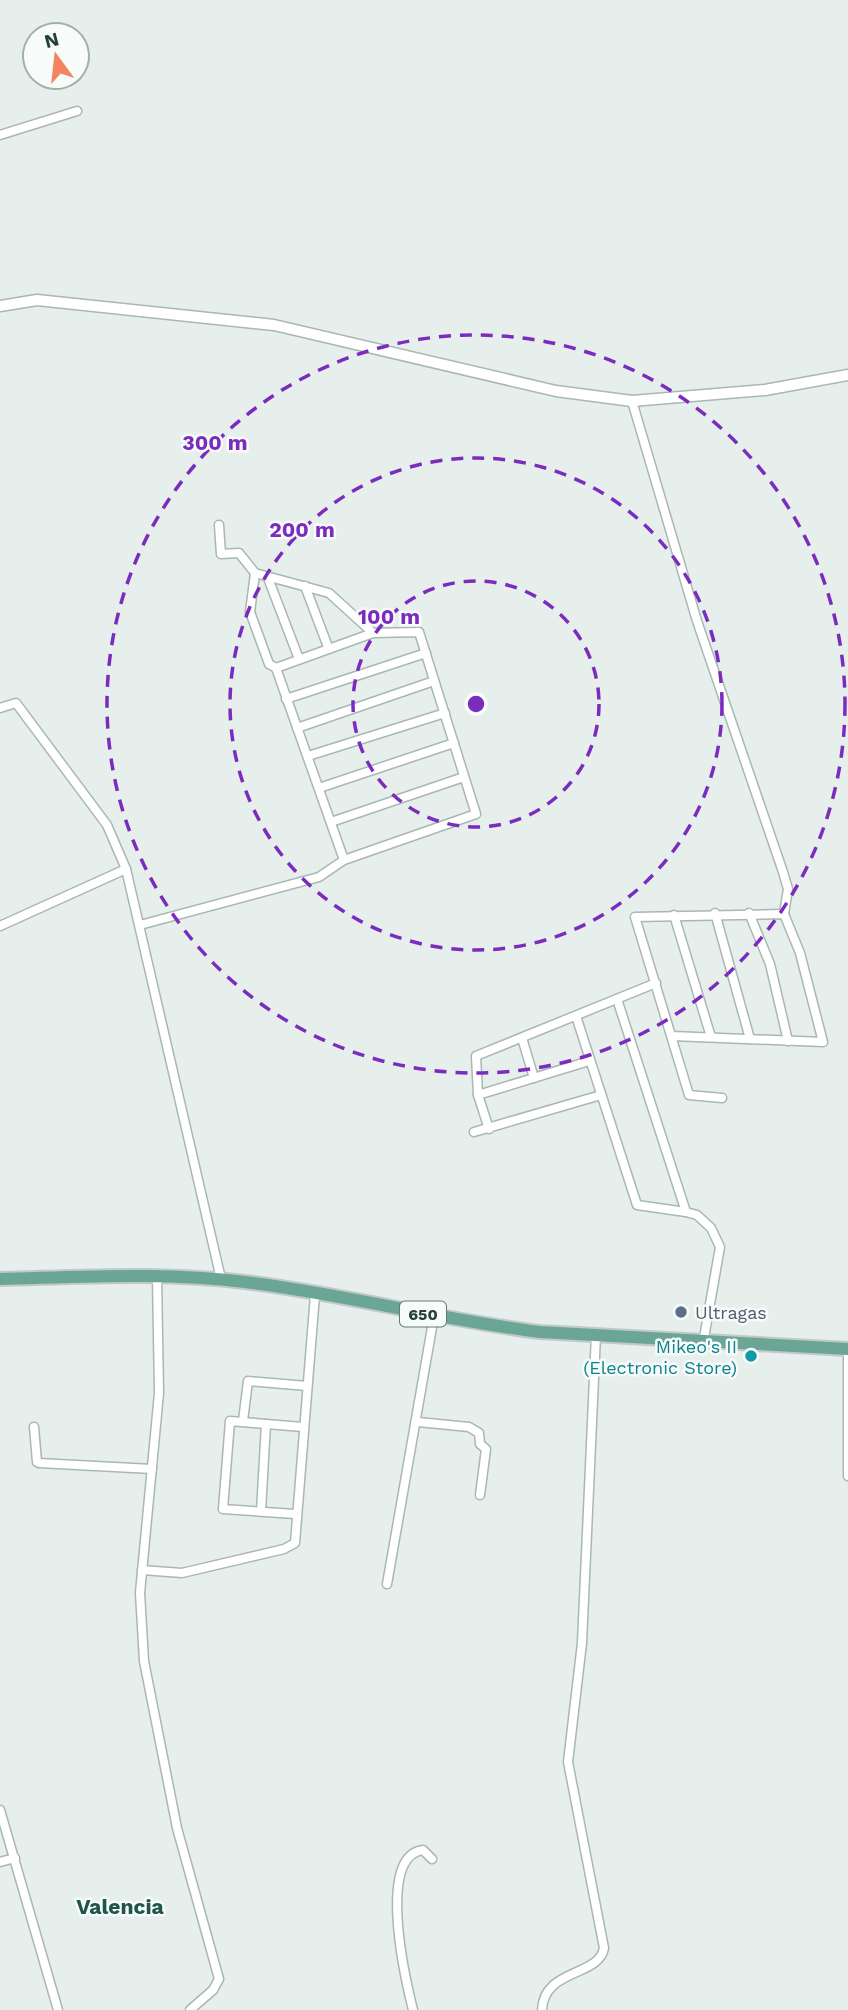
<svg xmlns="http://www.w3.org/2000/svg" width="848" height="2010" viewBox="0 0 848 2010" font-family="'Work Sans',sans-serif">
<rect width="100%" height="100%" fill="#e6efeb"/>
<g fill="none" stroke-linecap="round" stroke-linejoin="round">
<defs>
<g id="minor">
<path d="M0,135l77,-24"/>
<path d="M632,401l65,220 86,251 5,17 -4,25"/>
<path d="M219,525l2,29 18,-1 16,20 74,20 44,40"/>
<path d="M255,573l-5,39 19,52 7,4 68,192"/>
<path d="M268,578l31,81"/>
<path d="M305,586l23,61"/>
<path d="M286,699l140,-46"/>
<path d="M0,708l16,-5 91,122 19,44 95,410"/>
<path d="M297,728l137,-47"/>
<path d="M308,756l137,-43"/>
<path d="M319,788l135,-45"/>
<path d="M331,822l133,-45"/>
<path d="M715,913l35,126"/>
<path d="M749,913l21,51 18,77"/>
<path d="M674,915l37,122"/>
<path d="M140,925l179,-48 25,-17 132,-46 -57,-182 -46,1 -97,35"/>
<path d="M0,926l126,-57"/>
<path d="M617,999l69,213"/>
<path d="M576,1016l61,189 49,7 11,3 14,13 9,19 -16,91"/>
<path d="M672,1036l151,6 -23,-89 -16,-39 -149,3 54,178 33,3"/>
<path d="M522,1038l12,40"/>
<path d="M478,1095l111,-34"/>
<path d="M489,1129l-11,-34 -2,-39 180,-73"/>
<path d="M474,1132l127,-37"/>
<path d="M157,1276l2,117 -19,200 4,68 33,167 42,151 -6,11 -23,20"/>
<path d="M848,1351v125"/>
<path d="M243,1421l5,-40 59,5"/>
<path d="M418,1422l51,5 10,6 1,11 6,5 -6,46"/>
<path d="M34,1427l3,35 2,1 113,6"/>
<path d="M261,1511l5,-87"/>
<path d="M295,1514l-72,-5 7,-88 73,6"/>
<path d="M142,1570l40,3 102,-24 11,-6 20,-248"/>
<path d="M387,1584l47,-268"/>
<path d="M0,1810l58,200"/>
<path d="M0,1862l15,-4"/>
<path d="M413,2010c-7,-28 -37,-154 10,-160l9,9"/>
<path d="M542,2010c2,-42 57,-33 62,-62l-36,-186 14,-119 14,-309"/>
</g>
<path id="tertiary" d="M0,306l37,-6 237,25 282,66 76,10 133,-11 83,-15"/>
<path id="primary" d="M0,1279c82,-2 164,-7 245,3 99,12 196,38 295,50l308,17"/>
</defs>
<use href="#minor" stroke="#a8b8b2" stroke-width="11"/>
<use href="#tertiary" stroke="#a8b8b2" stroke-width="13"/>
<use href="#primary" stroke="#c2cac8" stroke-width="16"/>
<use href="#minor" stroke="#fff" stroke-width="8"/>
<use href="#tertiary" stroke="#fff" stroke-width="10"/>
<use href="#primary" stroke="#6aa596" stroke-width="12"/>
</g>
<g fill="none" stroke="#7b2cbf" stroke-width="3.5" stroke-dasharray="12 9">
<circle cx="476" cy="704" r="123"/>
<circle cx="476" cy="704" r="246"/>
<circle cx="476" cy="704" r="369"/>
</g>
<circle fill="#5c6f8a" stroke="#f7fbf9" stroke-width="2.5" cx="681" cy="1312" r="7"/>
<circle fill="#0f9aa8" stroke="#f7fbf9" stroke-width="2.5" cx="751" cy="1356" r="7"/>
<g text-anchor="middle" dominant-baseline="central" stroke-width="5" stroke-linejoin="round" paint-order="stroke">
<rect fill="#f7fbf9" stroke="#637a73" stroke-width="2" x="400" y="1301.5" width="46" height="25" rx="5"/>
<g font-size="16" font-weight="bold" fill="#24423a">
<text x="423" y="1314">650</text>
</g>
<g font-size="18" fill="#4e5e75" stroke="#f7fbf9" text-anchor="start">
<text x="695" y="1312">Ultragas</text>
</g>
<g font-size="18" fill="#0d838f" stroke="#f7fbf9" text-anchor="end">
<text x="737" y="1346">Mikeo's II<tspan x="737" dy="21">(Electronic Store)</tspan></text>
</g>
<g font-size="21" font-weight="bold" fill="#1f5548" stroke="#f7fbf9">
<text x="120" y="1906">Valencia</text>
</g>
</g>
<circle cx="476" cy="704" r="10" fill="#7b2cbf" stroke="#f7fbf9" stroke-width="3.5"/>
<g font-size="21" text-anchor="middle" font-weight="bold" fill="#7b2cbf" stroke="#f7fbf9" stroke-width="5" stroke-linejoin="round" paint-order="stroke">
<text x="215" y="450">300 m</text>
<text x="302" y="537">200 m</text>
<text x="389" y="624">100 m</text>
</g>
<g transform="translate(56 56) rotate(345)"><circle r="33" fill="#f7fbf9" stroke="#a3b1ad" stroke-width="2"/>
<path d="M0-5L12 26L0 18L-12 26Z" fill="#f4845f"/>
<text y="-10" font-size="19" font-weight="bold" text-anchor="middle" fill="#24423a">N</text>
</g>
</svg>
